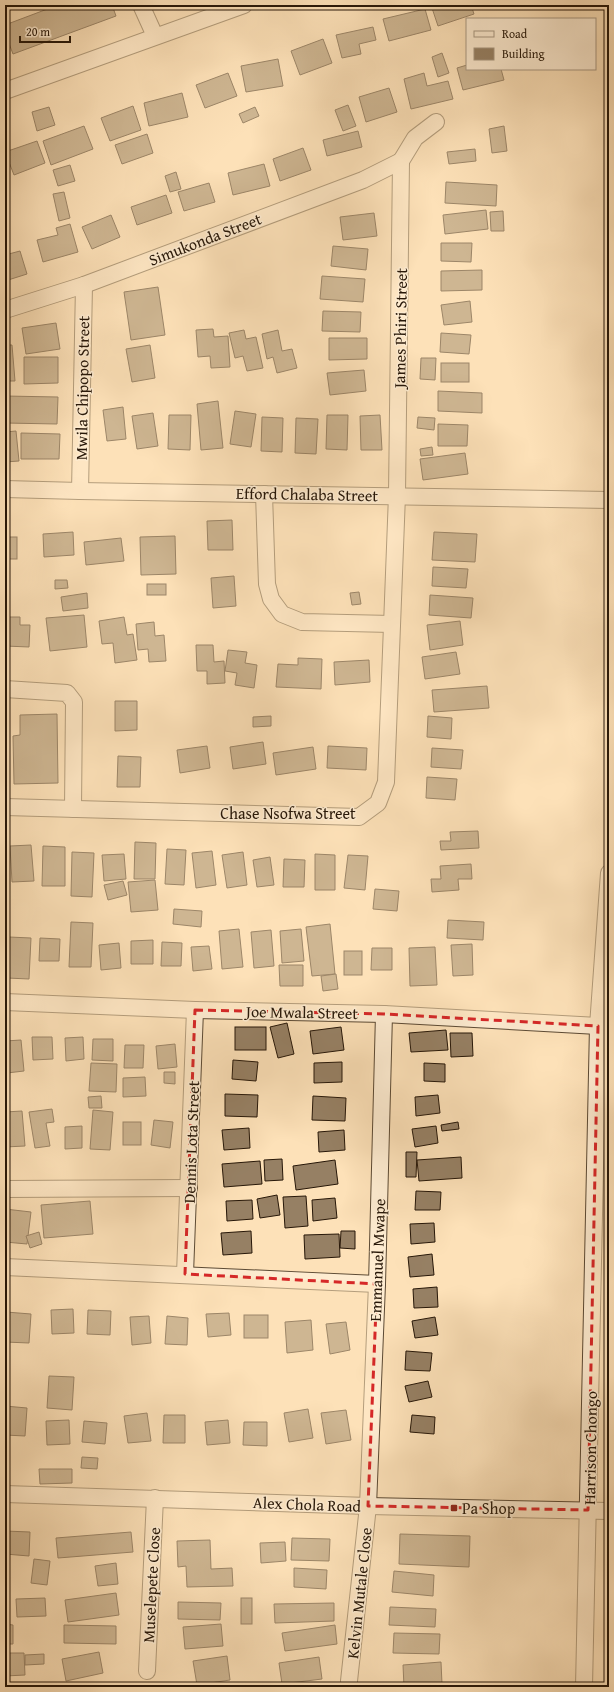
<svg xmlns="http://www.w3.org/2000/svg" width="614" height="1692" viewBox="0 0 614 1692" font-family="'Gentium Book Plus',serif">
<rect width="100%" height="100%" fill="#fde1b8"/>
<filter id="stains"><feTurbulence type="fractalNoise" baseFrequency=".005" numOctaves="4"/><feColorMatrix values="0 0 0 0 .2 0 0 0 0 .09 0 0 0 0 .02 0 0 0 .5 -.17"/></filter>
<radialGradient id="worn" r=".72"><stop offset=".6" stop-color="#630" stop-opacity="0"/><stop offset="1" stop-color="#630" stop-opacity=".3"/></radialGradient>
<g fill="#968064" stroke="#271708">
<path d="M58,5h54l4,11 -103,38 -8,-21v-8z"/>
<path d="M431,5h40l3,9 -36,12z"/>
<path d="M425,9l6,21 -42,11 -6,-22z"/>
<path d="M373,27l3,13 -17,4 2,10 -19,4 -6,-23z"/>
<path d="M323,39l9,24 -32,12 -9,-24z"/>
<path d="M442,53l7,20 -11,4 -6,-20z"/>
<path d="M278,59l5,27 -37,6 -5,-26z"/>
<path d="M467,65v4h34l3,11 -41,10 -6,-22z"/>
<path d="M228,73l9,23 -32,12 -9,-23z"/>
<path d="M424,73l3,13 21,-5 5,18 -42,10 -7,-30z"/>
<path d="M389,88l8,24 -31,10 -7,-25z"/>
<path d="M182,93l6,24 -39,9 -5,-23z"/>
<path d="M348,105l8,21 -13,5 -8,-21z"/>
<path d="M133,106l8,24 -31,11 -9,-23z"/>
<path d="M49,107l6,18 -18,6 -5,-19z"/>
<path d="M255,107l4,9 -16,7 -4,-9z"/>
<path d="M84,126l9,23 -42,16 -8,-24z"/>
<path d="M504,126l3,25 -15,2 -3,-24z"/>
<path d="M358,131l4,16 -35,9 -4,-16z"/>
<path d="M147,134l6,19 -31,11 -7,-19z"/>
<path d="M37,141l8,22 -31,12 -9,-23z"/>
<path d="M303,148l8,22 -31,11 -7,-22z"/>
<path d="M475,149l1,12 -27,3 -2,-12z"/>
<path d="M264,164l6,22 -37,9 -5,-22z"/>
<path d="M70,165l5,16 -17,5 -5,-16z"/>
<path d="M176,172l5,17 -11,3 -5,-16z"/>
<path d="M446,182l51,3 -1,21 -51,-3z"/>
<path d="M209,183l6,19 -31,9 -6,-19z"/>
<path d="M64,192l6,26 -11,3 -6,-27z"/>
<path d="M166,195l6,18 -35,12 -6,-18z"/>
<path d="M486,210l2,19 -43,5 -2,-19z"/>
<path d="M503,211l1,20h-13l-1,-19z"/>
<path d="M374,213l3,23 -34,4 -3,-23z"/>
<path d="M111,215l9,22 -28,12 -10,-22z"/>
<path d="M70,224l8,28 -35,10 -6,-22 21,-5 -2,-7z"/>
<path d="M441,243h31l-1,19 -30,-1z"/>
<path d="M333,246l35,3 -2,21 -35,-4z"/>
<path d="M20,251l7,23 -22,7v-26z"/>
<path d="M482,270v20l-41,1v-20z"/>
<path d="M322,276l43,3 -2,23 -43,-3z"/>
<path d="M158,287l7,48 -34,5 -7,-48z"/>
<path d="M470,301l2,21 -28,3 -3,-20z"/>
<path d="M323,311l38,1 -1,20 -38,-1z"/>
<path d="M56,323l4,26 -34,5 -4,-26z"/>
<path d="M213,329l1,8 14,-1 2,31 -19,1 -1,-12 -12,1 -2,-27z"/>
<path d="M244,330l2,9 10,-2 7,31 -16,3 -4,-15 -8,2 -6,-25z"/>
<path d="M278,330l4,21 10,-2 5,19 -20,5 -4,-16 -6,2 -5,-25z"/>
<path d="M441,333l30,2 -2,19 -29,-2z"/>
<path d="M329,338h38v21l-38,1z"/>
<path d="M5,345h7l3,36h-10z"/>
<path d="M150,345l5,33 -23,4 -6,-33z"/>
<path d="M24,357h34v26l-34,1z"/>
<path d="M421,358h15l-1,22 -15,-1z"/>
<rect x="441" y="363" width="28" height="19"/>
<path d="M364,370l2,21 -36,4 -3,-22z"/>
<path d="M438,391l44,2v20l-44,-2z"/>
<path d="M5,396l53,1 -1,27 -52,-1z"/>
<path d="M218,401l5,47 -22,2 -4,-46z"/>
<path d="M123,407l3,32 -19,2 -4,-31z"/>
<path d="M235,411l21,3 -5,33 -21,-3z"/>
<path d="M153,413l5,33 -21,3 -5,-33z"/>
<path d="M169,415h22l-1,35 -22,-1z"/>
<path d="M327,415h21l-1,35 -21,-1z"/>
<path d="M380,415l2,35h-21l-1,-34z"/>
<path d="M262,417l21,1 -1,34 -21,-1z"/>
<path d="M418,417l17,1 -1,12 -17,-2z"/>
<path d="M296,418l22,1 -2,35 -21,-1z"/>
<path d="M438,424l30,1 -1,21h-29z"/>
<path d="M16,431l3,30 -14,1v-30z"/>
<path d="M21,433l39,1 -1,25h-38z"/>
<path d="M432,447l1,8 -12,1 -1,-7z"/>
<path d="M465,453l3,21 -45,6 -3,-21z"/>
<path d="M232,520l1,30h-25l-1,-29z"/>
<path d="M73,532l1,23 -30,2 -1,-23z"/>
<path d="M434,532l43,2 -2,28 -43,-2z"/>
<path d="M175,536l1,38 -35,1 -1,-38z"/>
<rect x="5" y="537" width="12" height="22"/>
<path d="M121,538l3,23 -38,4 -2,-23z"/>
<path d="M433,567l35,2 -2,19 -34,-2z"/>
<path d="M234,576l2,30 -23,2 -2,-30z"/>
<path d="M55,580h12l1,8 -13,1z"/>
<rect x="147" y="584" width="19" height="11"/>
<path d="M359,592l2,12 -9,1 -2,-12z"/>
<path d="M87,593l1,15 -25,3 -2,-14z"/>
<path d="M430,595l43,3 -2,20 -42,-3z"/>
<path d="M84,615l3,32 -37,4 -4,-33z"/>
<path d="M5,617h15v8h10l-1,22 -24,-1z"/>
<path d="M124,617l3,18 6,-1 4,26 -22,3 -2,-20 -11,1 -3,-23z"/>
<path d="M460,621l3,24 -33,5 -3,-25z"/>
<path d="M154,622l1,14 9,-1 2,26 -17,1 -1,-13 -10,1 -2,-26z"/>
<path d="M196,645h17l1,17 10,-1 1,22 -18,1v-13h-10z"/>
<path d="M228,650l19,2 -2,11 12,2 -3,23 -19,-3 2,-12 -12,-2z"/>
<path d="M456,652l4,22 -35,5 -3,-22z"/>
<path d="M298,658l24,1 -1,30 -45,-2 2,-23 20,1z"/>
<path d="M369,660l1,22 -35,3 -1,-23z"/>
<path d="M487,686l2,22 -55,4 -2,-22z"/>
<path d="M115,701h22v29l-22,1z"/>
<path d="M57,714l1,69 -44,1 -1,-48 7,-1v-20z"/>
<path d="M271,716v10l-18,1v-10z"/>
<path d="M428,716l24,2 -1,21 -24,-2z"/>
<path d="M263,742l3,22 -33,5 -3,-22z"/>
<path d="M207,746l3,22 -30,5 -3,-23z"/>
<path d="M328,746l39,2 -1,22 -39,-2z"/>
<path d="M313,747l3,22 -40,6 -3,-22z"/>
<path d="M432,748l31,2 -2,19 -30,-2z"/>
<path d="M118,756l23,1 -1,30h-23z"/>
<path d="M427,777l30,2 -2,21 -29,-2z"/>
<path d="M478,831l1,17 -38,2 -1,-9h11l-1,-9z"/>
<path d="M135,842l21,1 -1,36h-21z"/>
<path d="M31,845l3,36 -22,1 -2,-36z"/>
<path d="M43,846l22,1v39h-23z"/>
<path d="M167,849l19,1 -2,35 -19,-1z"/>
<path d="M212,851l4,34 -20,3 -4,-35z"/>
<path d="M72,852l22,1 -2,44 -21,-1z"/>
<path d="M243,852l4,33 -20,3 -5,-33z"/>
<path d="M124,854l2,25 -22,2 -2,-26z"/>
<path d="M315,854l20,1v35h-20z"/>
<path d="M348,855l20,1 -3,34 -21,-2z"/>
<path d="M270,857l4,28 -17,2 -4,-27z"/>
<path d="M284,859l21,1 -1,27h-21z"/>
<path d="M471,864l1,15h-14l1,11 -27,2 -1,-13h10l-1,-13z"/>
<path d="M155,880l3,30 -27,2 -3,-30z"/>
<path d="M123,881l4,14 -19,5 -4,-15z"/>
<path d="M375,889l24,2 -2,20 -24,-2z"/>
<path d="M174,909l28,2 -1,16 -28,-3z"/>
<path d="M448,920l36,2 -1,18 -36,-2z"/>
<path d="M71,922l22,1 -2,44h-22z"/>
<path d="M330,924l5,50 -23,2 -6,-49z"/>
<path d="M239,929l4,38 -21,2 -3,-38z"/>
<path d="M301,929l3,32 -22,2 -2,-32z"/>
<path d="M271,930l3,36 -20,2 -3,-36z"/>
<path d="M9,937l22,1 -2,41 -22,-1z"/>
<path d="M40,938l20,1 -1,22h-20z"/>
<path d="M153,940v24h-22v-23z"/>
<path d="M162,942l20,1 -1,23h-20z"/>
<path d="M119,943l2,25 -20,2 -2,-25z"/>
<path d="M472,944l1,31 -20,1 -2,-31z"/>
<path d="M209,946l3,23 -19,2 -2,-24z"/>
<path d="M435,947l2,38 -27,1 -1,-38z"/>
<path d="M372,948h20v22h-21z"/>
<rect x="344" y="951" width="18" height="24"/>
<path d="M279,965h24v21h-23z"/>
<path d="M336,974l2,15 -15,2 -2,-15z"/>
<path d="M287,1023l7,31 -16,4 -8,-31z"/>
<rect x="235" y="1027" width="31" height="23"/>
<path d="M341,1027l3,23 -31,4 -3,-23z"/>
<path d="M446,1030l2,20 -37,2 -2,-19z"/>
<path d="M450,1033h22l1,23 -22,1z"/>
<path d="M32,1037h20l1,22 -20,1z"/>
<path d="M83,1037l1,22 -18,2 -1,-23z"/>
<path d="M93,1039h20v22l-21,-1z"/>
<path d="M21,1040l3,31 -17,2 -2,-32z"/>
<path d="M175,1044l2,23 -19,2 -2,-23z"/>
<path d="M125,1045h19l-1,23h-19z"/>
<path d="M233,1060l25,2 -2,19 -24,-2z"/>
<path d="M342,1062v20l-28,1v-20z"/>
<path d="M91,1063l26,1 -1,28 -27,-1z"/>
<path d="M424,1063l21,1v18l-21,-1z"/>
<path d="M164,1072h11v12l-11,-1z"/>
<path d="M145,1077l1,19 -23,1v-19z"/>
<path d="M225,1094l33,1 -1,22 -32,-1z"/>
<path d="M438,1095l2,18 -24,3 -1,-19z"/>
<path d="M101,1096l1,12h-13l-1,-11z"/>
<path d="M313,1096l33,2 -1,23 -33,-1z"/>
<path d="M52,1109l2,13 -8,1 4,23 -15,2 -6,-36z"/>
<path d="M93,1110l20,2 -3,38 -20,-1z"/>
<path d="M22,1111l3,35 -20,1v-35z"/>
<path d="M154,1120l19,2 -3,26 -19,-3z"/>
<rect x="123" y="1122" width="18" height="23"/>
<path d="M458,1122l1,7 -17,2 -1,-6z"/>
<path d="M82,1126v22l-17,1v-22z"/>
<path d="M436,1126l2,17 -23,4 -3,-18z"/>
<path d="M249,1128l1,20 -26,2 -2,-20z"/>
<path d="M344,1130l1,20 -26,2 -1,-20z"/>
<path d="M406,1152h11l-1,25h-10z"/>
<path d="M461,1157l1,21 -43,3 -2,-21z"/>
<path d="M282,1159l1,21 -18,1 -1,-21z"/>
<path d="M335,1160l3,24 -42,6 -3,-24z"/>
<path d="M260,1161l2,23 -38,3 -2,-23z"/>
<path d="M416,1191l25,1 -1,18h-25z"/>
<path d="M277,1195l3,20 -20,3 -3,-19z"/>
<path d="M306,1196l2,30 -23,2 -2,-31z"/>
<path d="M335,1198l2,20 -24,3 -1,-21z"/>
<path d="M252,1200l1,19 -26,2 -1,-20z"/>
<path d="M90,1201l3,33 -49,4 -3,-33z"/>
<path d="M5,1209l26,3 -4,32 -22,-2z"/>
<path d="M434,1223l1,19 -24,2 -1,-20z"/>
<path d="M251,1231l1,22 -29,2 -2,-22z"/>
<path d="M341,1231h14v18l-15,-1z"/>
<path d="M39,1232l3,12 -12,4 -4,-12z"/>
<path d="M339,1234l1,23 -35,2 -1,-24z"/>
<path d="M432,1254l2,21 -24,2 -2,-20z"/>
<path d="M437,1287l1,20 -24,1 -1,-19z"/>
<path d="M73,1309l1,24 -22,1 -1,-24z"/>
<path d="M88,1310l23,1 -1,24 -23,-1z"/>
<path d="M6,1312l25,2 -2,29 -24,-1z"/>
<path d="M229,1313l2,22 -23,2 -2,-23z"/>
<rect x="244" y="1315" width="24" height="23"/>
<path d="M149,1316l2,27 -19,2 -2,-28z"/>
<path d="M167,1316l21,2 -1,27 -22,-1z"/>
<path d="M435,1317l3,18 -23,3 -3,-17z"/>
<path d="M311,1320l2,30 -26,3 -2,-31z"/>
<path d="M346,1322l4,28 -20,4 -4,-30z"/>
<path d="M406,1351l26,2 -2,18 -25,-1z"/>
<path d="M49,1376l25,1 -2,33 -25,-2z"/>
<path d="M428,1381l4,16 -23,5 -4,-16z"/>
<path d="M5,1406l22,2 -2,28 -20,-1z"/>
<path d="M308,1409l5,29 -24,4 -5,-29z"/>
<path d="M346,1410l5,30 -25,4 -5,-31z"/>
<path d="M147,1413l4,28 -23,2 -4,-27z"/>
<path d="M164,1415h21v28h-22z"/>
<path d="M412,1415l23,2 -1,17 -24,-2z"/>
<path d="M69,1420l1,24 -23,1 -1,-24z"/>
<path d="M228,1420l2,23 -23,2 -2,-23z"/>
<path d="M84,1421l23,2 -2,21 -23,-2z"/>
<path d="M244,1422h23v24l-24,-1z"/>
<path d="M82,1457l16,1 -1,11 -16,-1z"/>
<path d="M39,1469h33v14l-32,1z"/>
<path d="M5,1531l25,1 -1,24 -24,-2z"/>
<path d="M131,1532l2,20 -75,6 -2,-20z"/>
<path d="M400,1534l70,2 -1,31 -70,-3z"/>
<path d="M292,1538l38,1 -1,22 -38,-1z"/>
<path d="M210,1540l1,29 21,-1 1,18 -46,1 -1,-21 -8,1 -1,-26z"/>
<path d="M285,1542l1,19 -25,2 -1,-20z"/>
<path d="M34,1559l16,2 -3,24 -16,-2z"/>
<path d="M116,1563l2,21 -20,2 -3,-20z"/>
<path d="M294,1568l33,2 -1,19 -32,-2z"/>
<path d="M394,1571l40,4 -1,21 -41,-4z"/>
<path d="M116,1593l3,22 -51,7 -3,-22z"/>
<path d="M45,1598l1,18 -29,1 -1,-18z"/>
<rect x="241" y="1598" width="11" height="26"/>
<path d="M178,1602l43,1 -1,17 -42,-1z"/>
<path d="M334,1603v18l-59,2 -1,-19z"/>
<path d="M390,1607l46,2 -1,18 -46,-2z"/>
<path d="M5,1624l8,1v19h-8z"/>
<path d="M221,1624l2,22 -38,3 -2,-22z"/>
<path d="M64,1625l52,1v18l-52,-1z"/>
<path d="M335,1625l2,19 -52,7 -3,-18z"/>
<path d="M394,1633l46,1 -1,20 -46,-1z"/>
<path d="M99,1652l4,21 -37,8 -4,-22z"/>
<path d="M5,1653h19l1,22 -20,1z"/>
<path d="M44,1654v10l-19,1v-10z"/>
<path d="M227,1656l3,24 -33,5 -4,-24z"/>
<path d="M319,1657l3,22 -40,5 -3,-21z"/>
<path d="M441,1662l1,22 -38,3 -1,-22z"/>
</g>
<g fill="none" stroke-linecap="round" stroke-linejoin="round">
<defs>
<g id="minor">
<path d="M141,5l14,31"/>
<path d="M5,91l239,-86"/>
<path d="M401,161l14,-23 21,-16"/>
<path d="M5,310l79,-25 279,-105 38,-19"/>
<path d="M5,489l75,2 529,9"/>
<path d="M80,491l4,-206"/>
<path d="M264,494l3,90 4,15 11,15 20,8 90,2"/>
<path d="M5,689l62,4 7,9 -1,107"/>
<path d="M5,807l354,10 19,-14 8,-21 11,-287 4,-334"/>
<path d="M5,1002l190,8 189,4 214,12"/>
<path d="M5,1189l184,-1"/>
<path d="M5,1267l372,17"/>
<path d="M185,1274l10,-264"/>
<path d="M5,1494l363,12 241,5"/>
<path d="M147,1671l8,-173"/>
<path d="M349,1681l19,-175 9,-222 7,-270"/>
<path d="M584,1687l14,-661 11,-153"/>
</g>
</defs>
<use href="#minor" stroke="#5c4a34" stroke-width="18"/>
<use href="#minor" stroke="#feecd1" stroke-width="16"/>
</g>
<path d="M0 0H614V1692H0ZM195,1010l189,4 214,12 -10,484 -220,-4 9,-222 -192,-10z" fill="#fde1b8" fill-opacity=".55" fill-rule="evenodd"/>
<path fill="none" stroke="#d62828" stroke-width="3" stroke-dasharray="8 5" stroke-linejoin="round" d="M195,1010l189,4 214,12 -10,484 -220,-4 9,-222 -192,-10z"/>
<rect fill="#8f2418" stroke="#feecd1" stroke-width="1.5" x="450" y="1504" width="8" height="8" rx="2"/>
<g text-anchor="middle" dominant-baseline="central" stroke-width="3" stroke-linejoin="round" paint-order="stroke">
<g font-size="16" fill="#271708" stroke="#feecd1">
<text transform="translate(205 239) rotate(-21)">Simukonda Street</text>
<text transform="translate(400 328) rotate(-89)">James Phiri Street</text>
<text transform="translate(82 388) rotate(-89)">Mwila Chipopo Street</text>
<text transform="translate(307 494) rotate(1)">Efford Chalaba Street</text>
<text x="288" y="813">Chase Nsofwa Street</text>
<text transform="translate(302 1012) rotate(1)">Joe Mwala Street</text>
<text transform="translate(191 1142) rotate(-88)">Dennis Lota Street</text>
<text transform="translate(377 1260) rotate(-88)">Emmanuel Mwape</text>
<text transform="translate(590 1448) rotate(-89)">Harrison Chongo</text>
<text transform="translate(307 1504) rotate(2)">Alex Chola Road</text>
<text transform="translate(151 1585) rotate(-87)">Muselepete Close</text>
<text transform="translate(359 1593) rotate(-84)">Kelvin Mutale Close</text>
</g>
<g font-size="16" fill="#271708" stroke="#feecd1" text-anchor="start">
<text x="462" y="1508">Pa Shop</text>
</g>
</g>
<rect width="614" height="1692" fill="none" stroke="#fde1b8" stroke-width="20"/>
<rect x="6" y="6" width="602" height="1680" fill="none" stroke="#271708" stroke-width="2"/>
<rect x="10" y="10" width="594" height="1672" fill="none" stroke="#271708"/>
<rect x="466" y="18" width="130" height="52" fill="#feecd1" stroke="#a89781"/>
<rect x="474" y="31" width="20" height="6" fill="#feecd1" stroke="#a89781"/>
<text x="502" y="38" font-size="12" fill="#271708">Road</text>
<rect x="474" y="48" width="20" height="12" fill="#968064" stroke="#a89781"/>
<text x="502" y="58" font-size="12" fill="#271708">Building</text>
<path d="M20 36v6h50v-6" fill="none" stroke="#271708" stroke-width="2"/>
<text x="26" y="36" font-size="12" fill="#271708" stroke="#feecd1" stroke-width="3" paint-order="stroke">20 m</text>
<rect width="100%" height="100%" filter="url(#stains)"/>
<rect width="100%" height="100%" fill="url(#worn)"/>
</svg>
